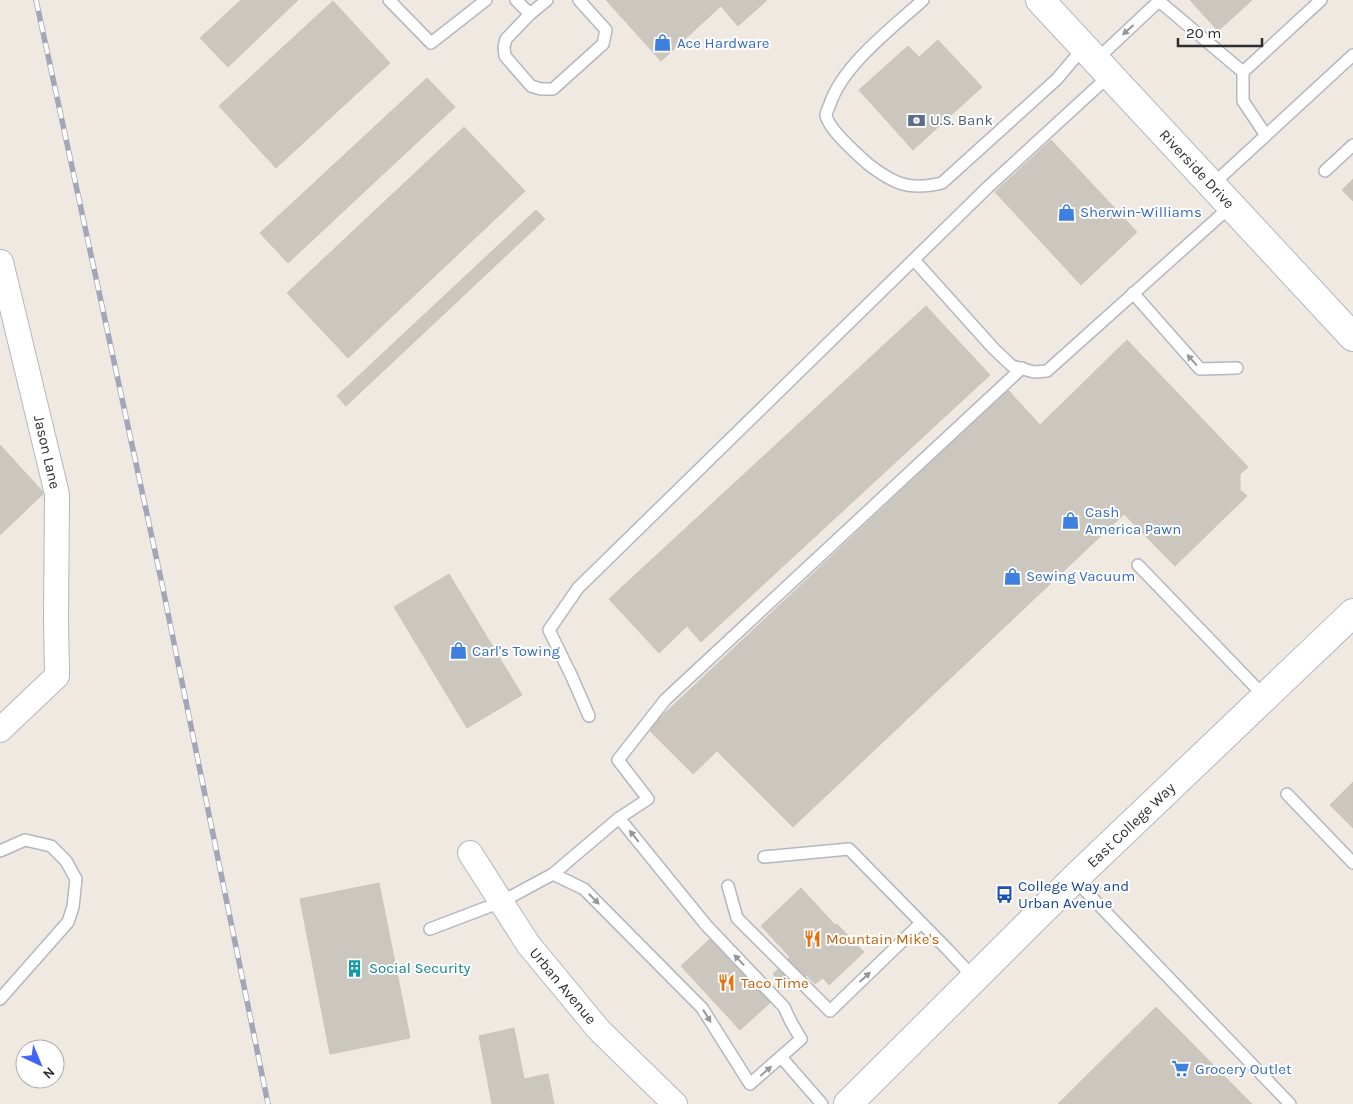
<svg xmlns="http://www.w3.org/2000/svg" width="1353" height="1104" viewBox="0 0 1353 1104" font-family="Karla,sans-serif">
<rect width="100%" height="100%" fill="#efe9e1"/>
<g fill="#cbc7bf" stroke="#cbc5ba">
<path d="M241,0h57l-70,67 -28,-29z"/>
<path d="M606,0h161l-29,26 -17,-20 -60,55z"/>
<path d="M1190,0h62l-34,31z"/>
<path d="M333,1l57,62 -114,105 -57,-62z"/>
<path d="M938,40l44,47 -69,63 -54,-60 49,-44 11,11z"/>
<path d="M427,78l28,29 -167,156 -28,-30z"/>
<path d="M464,127l61,64 -177,167 -61,-65z"/>
<path d="M1051,140l86,92 -56,53 -86,-93z"/>
<path d="M1353,179v22l-11,-11z"/>
<path d="M536,210l9,9 -199,187 -9,-10z"/>
<path d="M926,306l64,69 -289,267 -14,-16 -28,27 -50,-54z"/>
<path d="M1127,340l121,127 -8,7v16l7,6 -72,70 -51,-52 -331,313 -76,-76 -24,23 -45,-45 360,-339 32,35z"/>
<path d="M0,445l44,48 -44,42z"/>
<path d="M449,574l73,121 -55,33 -73,-121z"/>
<path d="M1353,782v46l-23,-23z"/>
<path d="M379,883l31,155 -80,16 -30,-155z"/>
<path d="M801,888l34,37 2,-1 27,28 -35,33 -6,-7 -8,6 -54,-58z"/>
<path d="M713,936l60,64 -33,30 -59,-64z"/>
<path d="M790,957l17,18 -18,16 -16,-17z"/>
<path d="M1156,1007l96,97h-194z"/>
<path d="M514,1028l10,51 24,-5 6,30h-62l-13,-68z"/>
</g>
<g fill="none" stroke-linecap="round" stroke-linejoin="round">
<defs>
<g id="lane">
<path d="M389,0l42,43 55,-43"/>
<path d="M516,0l14,14"/>
<path d="M547,0l-17,14 -24,25 -2,8 1,9 26,30 10,3h12l50,-45 3,-14 -27,-30"/>
<path d="M923,0c-31,28 -80,65 -93,104 -1,3 -4,8 -4,11 2,14 32,40 42,49 26,20 41,27 74,19l115,-104 27,-32"/>
<path d="M1159,1l84,71v29l22,33"/>
<path d="M1096,60l64,-60"/>
<path d="M1243,72l78,-72"/>
<path d="M1325,171l28,-26"/>
<path d="M1212,185l141,-130"/>
<path d="M914,260l80,89 18,17 22,6 13,-1 184,-165"/>
<path d="M1133,293l67,76 37,-1"/>
<path d="M1138,565l127,132"/>
<path d="M589,716l-17,-39 -23,-47 29,-42 410,-401 122,-112"/>
<path d="M1287,794l66,69"/>
<path d="M0,851l25,-11 26,6 15,15 10,18 -3,28 -5,15 -68,77"/>
<path d="M764,857l85,-8 99,101 27,29"/>
<path d="M553,874l31,15 118,119 48,76 51,-45 -10,-17 -7,-15 -78,-82 -87,-107"/>
<path d="M1074,879l216,225"/>
<path d="M728,886l9,32 93,93 91,-88"/>
<path d="M430,929l71,-27 52,-28 66,-56 29,-19 -30,-39 47,-60 357,-332"/>
<path d="M781,1057l41,47"/>
</g>
<g id="street">
<path d="M0,730l57,-54 -1,-57 1,-125 -56,-232"/>
<path d="M470,853l58,91 71,86 76,74"/>
</g>
<g id="secondary">
<path d="M1040,0l313,337"/>
<path d="M848,1104l226,-225 279,-266"/>
</g>
</defs>
<use href="#lane" stroke="#b4b7c1" stroke-width="14"/>
<use href="#street" stroke="#b4b7c1" stroke-width="26"/>
<use href="#secondary" stroke="#b4b7c1" stroke-width="30"/>
<use href="#lane" stroke="#fff" stroke-width="11"/>
<use href="#street" stroke="#fff" stroke-width="24"/>
<use href="#secondary" stroke="#fff" stroke-width="28"/>
<defs>
<path id="rail" d="M36,0l126,584 106,520"/>
</defs>
<use href="#rail" stroke="#a3a6b8" stroke-width="5.5"/>
<use href="#rail" stroke="#fff" stroke-width="4" stroke-dasharray="11" stroke-linecap="butt"/>
</g>
<defs><path id="oneway-solid" d="M-6-.8H1V-3.2L6.5 0L1 3.2V.8H-6Z" transform="scale(1.25)"/></defs>
<g fill="#969696">
<use href="#oneway-solid" transform="translate(1128 30) rotate(138)"/>
<use href="#oneway-solid" transform="translate(1192 360) rotate(-132)"/>
<use href="#oneway-solid" transform="translate(634 836) rotate(-129)"/>
<use href="#oneway-solid" transform="translate(594 899) rotate(45)"/>
<use href="#oneway-solid" transform="translate(739 960) rotate(-134)"/>
<use href="#oneway-solid" transform="translate(865 977) rotate(-43)"/>
<use href="#oneway-solid" transform="translate(707 1016) rotate(58)"/>
<use href="#oneway-solid" transform="translate(766 1071) rotate(-41)"/>
</g>
<defs>
<symbol id="shop-bare" viewBox="-9 -9 18 18"><path d="M-5-2.5h2.3a2.7 3.5 0 0 1 5.4 0H5L5.5 6h-11ZM-1.5-2.5h3a1.5 2.3 0 0 0-3 0Z" fill="#3f7fe0" stroke="#fff" stroke-width="2.5" paint-order="stroke"/></symbol>
<symbol id="bank-bare" viewBox="-9 -9 18 18"><path d="M-6-4H6V4H-6ZM0-2.3a2.3 2.3 0 1 0 0 4.6a2.3 2.3 0 1 0 0-4.6Z" fill="#5c6f8a" stroke="#fff" stroke-width="2.5" paint-order="stroke"/></symbol>
<symbol id="bus-bare" viewBox="-9 -9 18 18"><path d="M-5-6H5V4H4V6H2V4H-2V6H-4V4H-5ZM-3.5-4V0h7V-4ZM-3.5 1.2v1.5H-2V1.2ZM2 1.2v1.5H3.5V1.2Z" fill="#1a4fb4" stroke="#fff" stroke-width="2.5" paint-order="stroke"/></symbol>
<symbol id="restaurant-bare" viewBox="-9 -9 18 18"><path d="M-5-6h1v4h1v-4h1v4h1v-4h1v5L-1.5 .5V6h-2V.5L-5-1ZM5-6V6H3V1.5H1.5Q1.5-4 5-6Z" fill="#e8710a" stroke="#fff" stroke-width="2.5" paint-order="stroke"/></symbol>
<symbol id="building-bare" viewBox="-9 -9 18 18"><path d="M-4-6H4V6H1V3H-1V6H-4ZM-2.5-4.3h1.7v1.8h-1.7ZM.8-4.3h1.7v1.8H.8ZM-2.5-1h1.7V.8h-1.7ZM.8-1h1.7V.8H.8Z" fill="#0f9aa8" stroke="#fff" stroke-width="2.5" paint-order="stroke"/></symbol>
<symbol id="supermarket-bare" viewBox="-9 -9 18 18"><path d="M-6-5.5h2.5l.6 2H6L4.5 2H-2.5L-4.4-4H-6ZM-1.5 3.2a1.3 1.3 0 1 0 .1 0ZM3 3.2a1.3 1.3 0 1 0 .1 0Z" fill="#3f7fe0" stroke="#fff" stroke-width="2.5" paint-order="stroke"/></symbol>
</defs>
<g fill-rule="evenodd">
<use href="#shop-bare" x="650" y="30" width="25" height="25"/>
<use href="#bank-bare" x="904" y="108" width="25" height="25"/>
<use href="#shop-bare" x="1054" y="200" width="25" height="25"/>
<use href="#shop-bare" x="1058" y="508" width="25" height="25"/>
<use href="#shop-bare" x="1000" y="564" width="25" height="25"/>
<use href="#shop-bare" x="446" y="638" width="25" height="25"/>
<use href="#bus-bare" x="992" y="882" width="25" height="25"/>
<use href="#restaurant-bare" x="800" y="926" width="25" height="25"/>
<use href="#building-bare" x="342" y="956" width="25" height="25"/>
<use href="#restaurant-bare" x="714" y="970" width="25" height="25"/>
<use href="#supermarket-bare" x="1168" y="1056" width="25" height="25"/>
</g>
<g text-anchor="middle" dominant-baseline="central" stroke-width="4" stroke-linejoin="round" paint-order="stroke">
<g font-size="15" fill="#366cbe" stroke="#fff" text-anchor="start">
<text x="677" y="43">Ace Hardware</text>
<text x="1080" y="212">Sherwin-Williams</text>
<text x="1085" y="512">Cash<tspan x="1085" dy="17">America Pawn</tspan></text>
<text x="1026" y="576">Sewing Vacuum</text>
<text x="472" y="651">Carl's Towing</text>
<text x="1195" y="1069">Grocery Outlet</text>
</g>
<g font-size="15" fill="#4e5e75" stroke="#fff" text-anchor="start">
<text x="930" y="120">U.S. Bank</text>
</g>
<g font-size="15" fill="#2e2e2e" stroke="#fff">
<text transform="translate(1197 169) rotate(47)">Riverside Drive</text>
<text transform="translate(47 452) rotate(77)">Jason Lane</text>
<text transform="translate(1131 825) rotate(-44)">East College Way</text>
<text transform="translate(563 986) rotate(50)">Urban Avenue</text>
</g>
<g font-size="15" fill="#164399" stroke="#fff" text-anchor="start">
<text x="1018" y="886">College Way and<tspan x="1018" dy="17">Urban Avenue</tspan></text>
</g>
<g font-size="15" fill="#c56008" stroke="#fff" text-anchor="start">
<text x="826" y="939">Mountain Mike's</text>
<text x="741" y="983">Taco Time</text>
</g>
<g font-size="15" fill="#0d838f" stroke="#fff" text-anchor="start">
<text x="369" y="968">Social Security</text>
</g>
</g>
<g transform="translate(40 1064) rotate(136)"><circle r="24" fill="#ffffff" stroke="#ababab"/>
<path d="M0-4L9 19L0 12L-9 19Z" fill="#4264fb"/>
<text y="-8" font-size="14" font-weight="bold" text-anchor="middle" fill="#2e2e2e">N</text>
</g>
<path d="M1178 38v8h84v-8" fill="none" stroke="#2e2e2e" stroke-width="2.5"/>
<text x="1186" y="38" font-size="15" fill="#2e2e2e" stroke="#ffffff" stroke-width="4" paint-order="stroke">20 m</text>
</svg>
